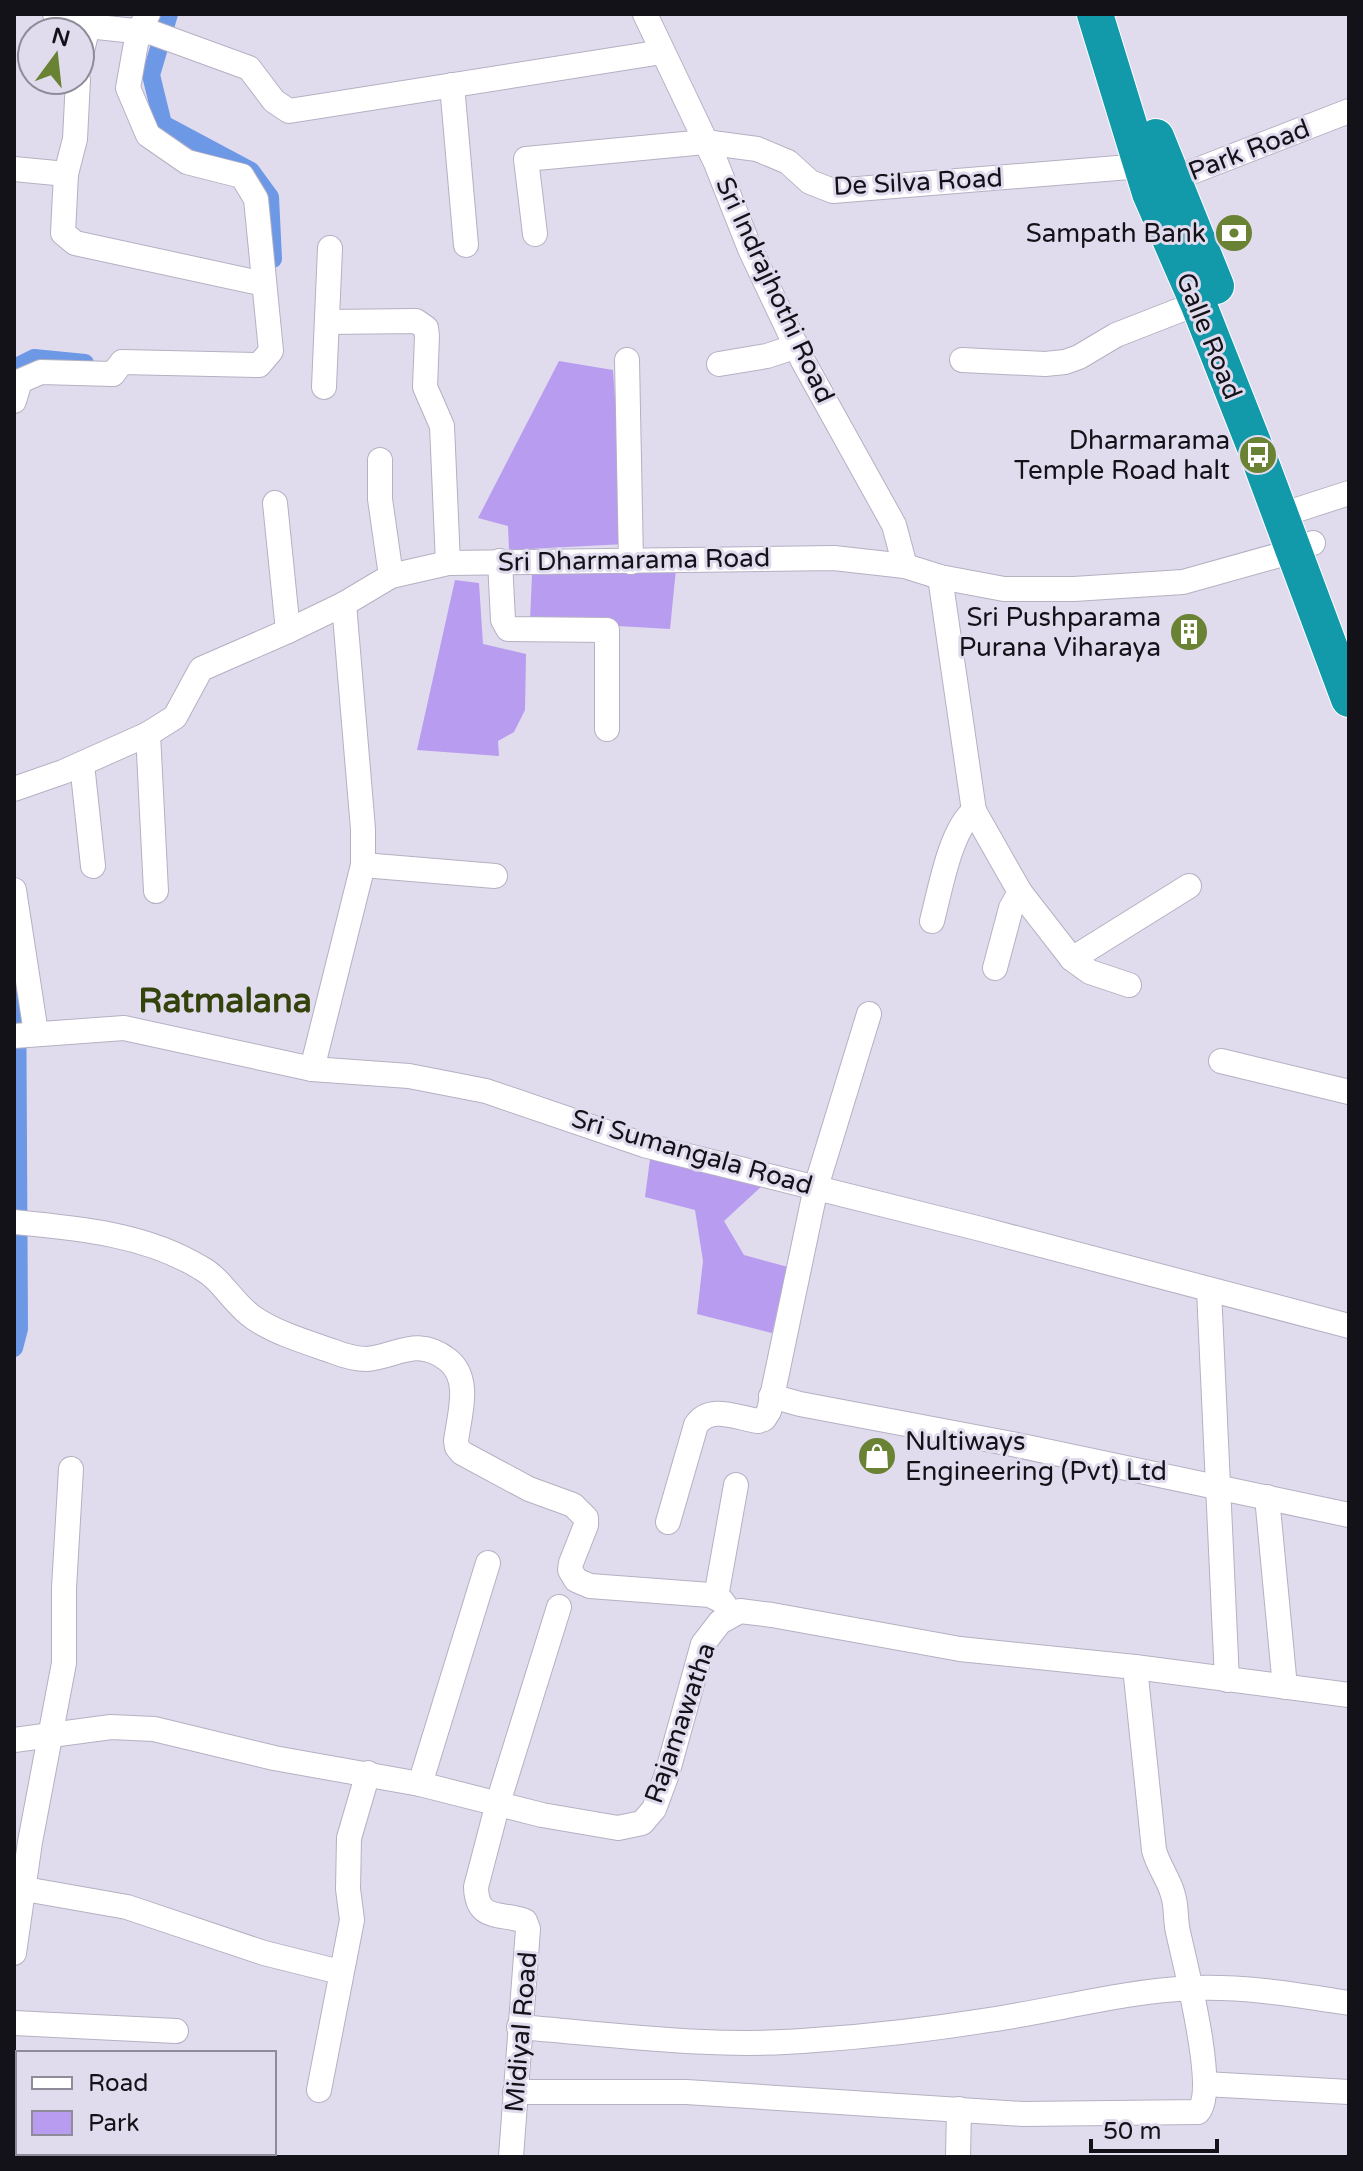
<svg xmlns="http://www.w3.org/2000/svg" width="1363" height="2171" viewBox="0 0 1363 2171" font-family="'Varela Round',sans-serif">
<rect width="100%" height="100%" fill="#e1dbee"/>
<g fill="#b79cf0">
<path d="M559,361l54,9 12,174 -116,6 -1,-24 -30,-8z"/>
<path d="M676,569l-6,60 -140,-8 2,-46z"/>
<path d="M455,580l24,3 4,61 43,10 -1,56 -11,22 -16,9 1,15 -82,-6z"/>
<path d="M650,1159l113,26 -39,36 20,34 44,12 -16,66 -75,-19 6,-53 -8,-51 -50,-13z"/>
</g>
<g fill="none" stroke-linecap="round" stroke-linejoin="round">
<g stroke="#6d98e6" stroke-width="18">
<path d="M169,14l-18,61 12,49 88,47 19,26 3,62"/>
<path d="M14,368l20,-10 51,5"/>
<path d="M14,1348l5,-19 -2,-365"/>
</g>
<defs>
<g id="minor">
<path d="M55,14l33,12 65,7 96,35 25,33 15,10 373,-59"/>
<path d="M645,14l71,149 34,86 53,112 91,164 11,41"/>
<path d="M80,59l8,-33"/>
<path d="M452,85l14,160"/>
<path d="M14,169l52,5 9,-35 3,-59"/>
<path d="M66,174l-3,59 12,10 189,41"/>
<path d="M1161,184l188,-73"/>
<path d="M535,234l-9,-75 179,-17 52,7 31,13 22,20 23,9 309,-25"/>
<path d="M327,322l89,-1 10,7 1,8 -2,51 17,39 6,137"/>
<path d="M627,360l4,202"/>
<path d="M962,360l83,4 20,-2 14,-5 37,-22 82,-32"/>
<path d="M719,364l48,-8 30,-10"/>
<path d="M324,387l6,-139"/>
<path d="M14,401l6,-20 21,-9 72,2 9,-12 137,3 12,-14 -15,-152 -14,-23 -55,-14 -39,-27 -20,-47 10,-56 10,-18"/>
<path d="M380,460v39l11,77"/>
<path d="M275,503l13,128"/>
<path d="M1281,515l68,-22"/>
<path d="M500,561l3,59 5,9 99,1v99"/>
<path d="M940,577l34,234 46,81 52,67"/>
<path d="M148,734l8,157"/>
<path d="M82,764l11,102"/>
<path d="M14,789l49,-17 85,-38 27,-17 26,-48 87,-38 56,-27 47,-28 57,-13 386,-5 71,8 35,11 64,12h70l109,-7 93,-26 37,-13"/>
<path d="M363,865l132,11"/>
<path d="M14,890l22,143"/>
<path d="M932,921c8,-30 18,-91 42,-110"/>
<path d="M995,968l16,-60 9,-16"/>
<path d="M1129,985l-39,-13 -18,-13 117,-73"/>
<path d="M14,1036l110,-8 188,41 97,7 77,15 158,54 333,83 372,98"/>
<path d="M1221,1061l128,31"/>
<path d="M312,1069l51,-204v-36l-19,-225"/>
<path d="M14,1222c63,6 132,12 187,46 22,12 32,36 53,50 22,15 52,24 78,33 10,4 23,8 35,8 30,-3 50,-23 81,1 24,19 11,56 8,81l1,6 5,6 67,36 44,16 13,13v7l-15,38 -1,7 6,10 14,6 120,9 12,6 9,13"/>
<path d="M1209,1290l18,390"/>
<path d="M771,1396l29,8 212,40 337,71"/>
<path d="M1267,1497l18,190"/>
<path d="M668,1522l28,-97c14,-21 41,-7 62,-4l6,-2 5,-8 47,-224 53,-173"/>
<path d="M716,1597l20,-112"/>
<path d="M14,1740l97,-13 43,2 120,29 146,26 122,31 76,13 24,-5 12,-14 13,-35 36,-130 17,-22 20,-11 32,4 188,34 175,18 214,28"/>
<path d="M420,1784l68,-221"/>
<path d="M25,1889l102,18 137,46 76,19"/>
<path d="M14,1953l16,-111 34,-179v-75l7,-119"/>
<path d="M14,2023l162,8"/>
<path d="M519,2027c98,8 198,22 296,13 58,-4 117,-11 174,-20 68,-10 135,-29 204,-32 53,-2 104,7 156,15"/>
<path d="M14,2074v32"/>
<path d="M1205,2084l144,8"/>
<path d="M319,2090l33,-170 -4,-31 1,-51 19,-65"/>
<path d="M515,2092h171l337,22 175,-2c20,-22 -13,-148 -20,-180 -3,-12 -1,-25 -5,-37 -4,-16 -15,-29 -19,-45l-19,-183"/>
<path d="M60,2157v-4"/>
<path d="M241,2157l1,-4"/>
<path d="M511,2157l17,-228 -3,-8c-25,-9 -48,1 -49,-34l22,-84 61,-196"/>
<path d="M958,2157l1,-48"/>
</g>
<g id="highway">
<path d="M1095,14l55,179 48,110 60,152 91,244"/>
<path d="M1156,137l60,149"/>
</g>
</defs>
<use href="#minor" stroke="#b5b0c2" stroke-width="26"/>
<use href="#highway" stroke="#fff" stroke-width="38"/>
<use href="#minor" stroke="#fff" stroke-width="24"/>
<use href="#highway" stroke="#1299aa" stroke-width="36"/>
</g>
<defs>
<symbol id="bank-disc" viewBox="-11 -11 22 22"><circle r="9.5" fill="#698234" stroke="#e1dbee"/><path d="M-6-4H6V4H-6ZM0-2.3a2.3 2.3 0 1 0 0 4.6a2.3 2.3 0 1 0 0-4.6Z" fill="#fff"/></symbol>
<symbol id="bus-disc" viewBox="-11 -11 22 22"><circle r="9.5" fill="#698234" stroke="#e1dbee"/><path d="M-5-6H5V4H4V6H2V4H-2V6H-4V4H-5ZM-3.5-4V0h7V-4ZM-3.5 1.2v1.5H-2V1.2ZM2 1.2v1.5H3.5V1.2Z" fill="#fff"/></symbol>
<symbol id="building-disc" viewBox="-11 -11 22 22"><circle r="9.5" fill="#698234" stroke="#e1dbee"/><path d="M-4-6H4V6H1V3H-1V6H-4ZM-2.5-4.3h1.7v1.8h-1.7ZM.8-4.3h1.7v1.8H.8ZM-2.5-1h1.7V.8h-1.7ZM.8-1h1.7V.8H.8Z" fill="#fff"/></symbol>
<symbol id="shop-disc" viewBox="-11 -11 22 22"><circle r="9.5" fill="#698234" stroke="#e1dbee"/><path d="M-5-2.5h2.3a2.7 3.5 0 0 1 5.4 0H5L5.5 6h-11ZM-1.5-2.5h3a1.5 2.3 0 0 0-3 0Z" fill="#fff"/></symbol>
</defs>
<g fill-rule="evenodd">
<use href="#bank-disc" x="1212" y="211" width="44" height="44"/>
<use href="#bus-disc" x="1236" y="433" width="44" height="44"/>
<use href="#building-disc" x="1167" y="610" width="44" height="44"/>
<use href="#shop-disc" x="855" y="1434" width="44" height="44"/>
</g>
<g text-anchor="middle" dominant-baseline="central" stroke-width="6" stroke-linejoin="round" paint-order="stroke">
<g font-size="26" fill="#131218" stroke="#e1dbee">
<text transform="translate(1249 150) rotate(-21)">Park Road</text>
<text transform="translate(918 182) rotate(-3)">De Silva Road</text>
<text transform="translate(775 290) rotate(65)">Sri Indrajhothi Road</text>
<text transform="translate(1209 336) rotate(68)">Galle Road</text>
<text transform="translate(634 560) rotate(-1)">Sri Dharmarama Road</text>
<text transform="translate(692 1152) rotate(16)">Sri Sumangala Road</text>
<text transform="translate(680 1723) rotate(-71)">Rajamawatha</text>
<text transform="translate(521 2032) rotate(-85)">Midiyal Road</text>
</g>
<g font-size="26" fill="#131218" stroke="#e1dbee" text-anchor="end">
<text x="1206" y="233">Sampath Bank</text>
<text x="1230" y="440">Dharmarama<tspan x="1230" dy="30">Temple Road halt</tspan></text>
<text x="1161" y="617">Sri Pushparama<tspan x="1161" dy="30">Purana Viharaya</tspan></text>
<text x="905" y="1441" text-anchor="start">Nultiways<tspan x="905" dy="30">Engineering (Pvt) Ltd</tspan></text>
</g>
<g font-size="34" font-weight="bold" fill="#33430b" stroke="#e1dbee">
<text x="225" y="1001">Ratmalana</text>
</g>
</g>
<rect width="1363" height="2171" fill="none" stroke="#131218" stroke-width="32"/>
<rect x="16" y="2051" width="260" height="104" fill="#e1dbee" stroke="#8f8b98" stroke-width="2"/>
<rect x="32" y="2077" width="40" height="12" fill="#ffffff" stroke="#8f8b98" stroke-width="2"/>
<text x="88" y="2091" font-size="24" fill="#131218">Road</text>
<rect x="32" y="2111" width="40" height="24" fill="#b79cf0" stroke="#8f8b98" stroke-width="2"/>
<text x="88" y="2131" font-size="24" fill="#131218">Park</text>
<g transform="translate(56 56) rotate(15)"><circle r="38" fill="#e1dbee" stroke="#8f8b98" stroke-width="2"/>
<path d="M0-6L14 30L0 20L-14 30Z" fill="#698234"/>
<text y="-12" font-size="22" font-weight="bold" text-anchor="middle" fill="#131218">N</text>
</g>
<path d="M1091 2139v12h126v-12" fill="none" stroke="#131218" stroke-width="4"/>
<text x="1103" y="2139" font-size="24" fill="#131218" stroke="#e1dbee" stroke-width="6" paint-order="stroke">50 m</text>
</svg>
